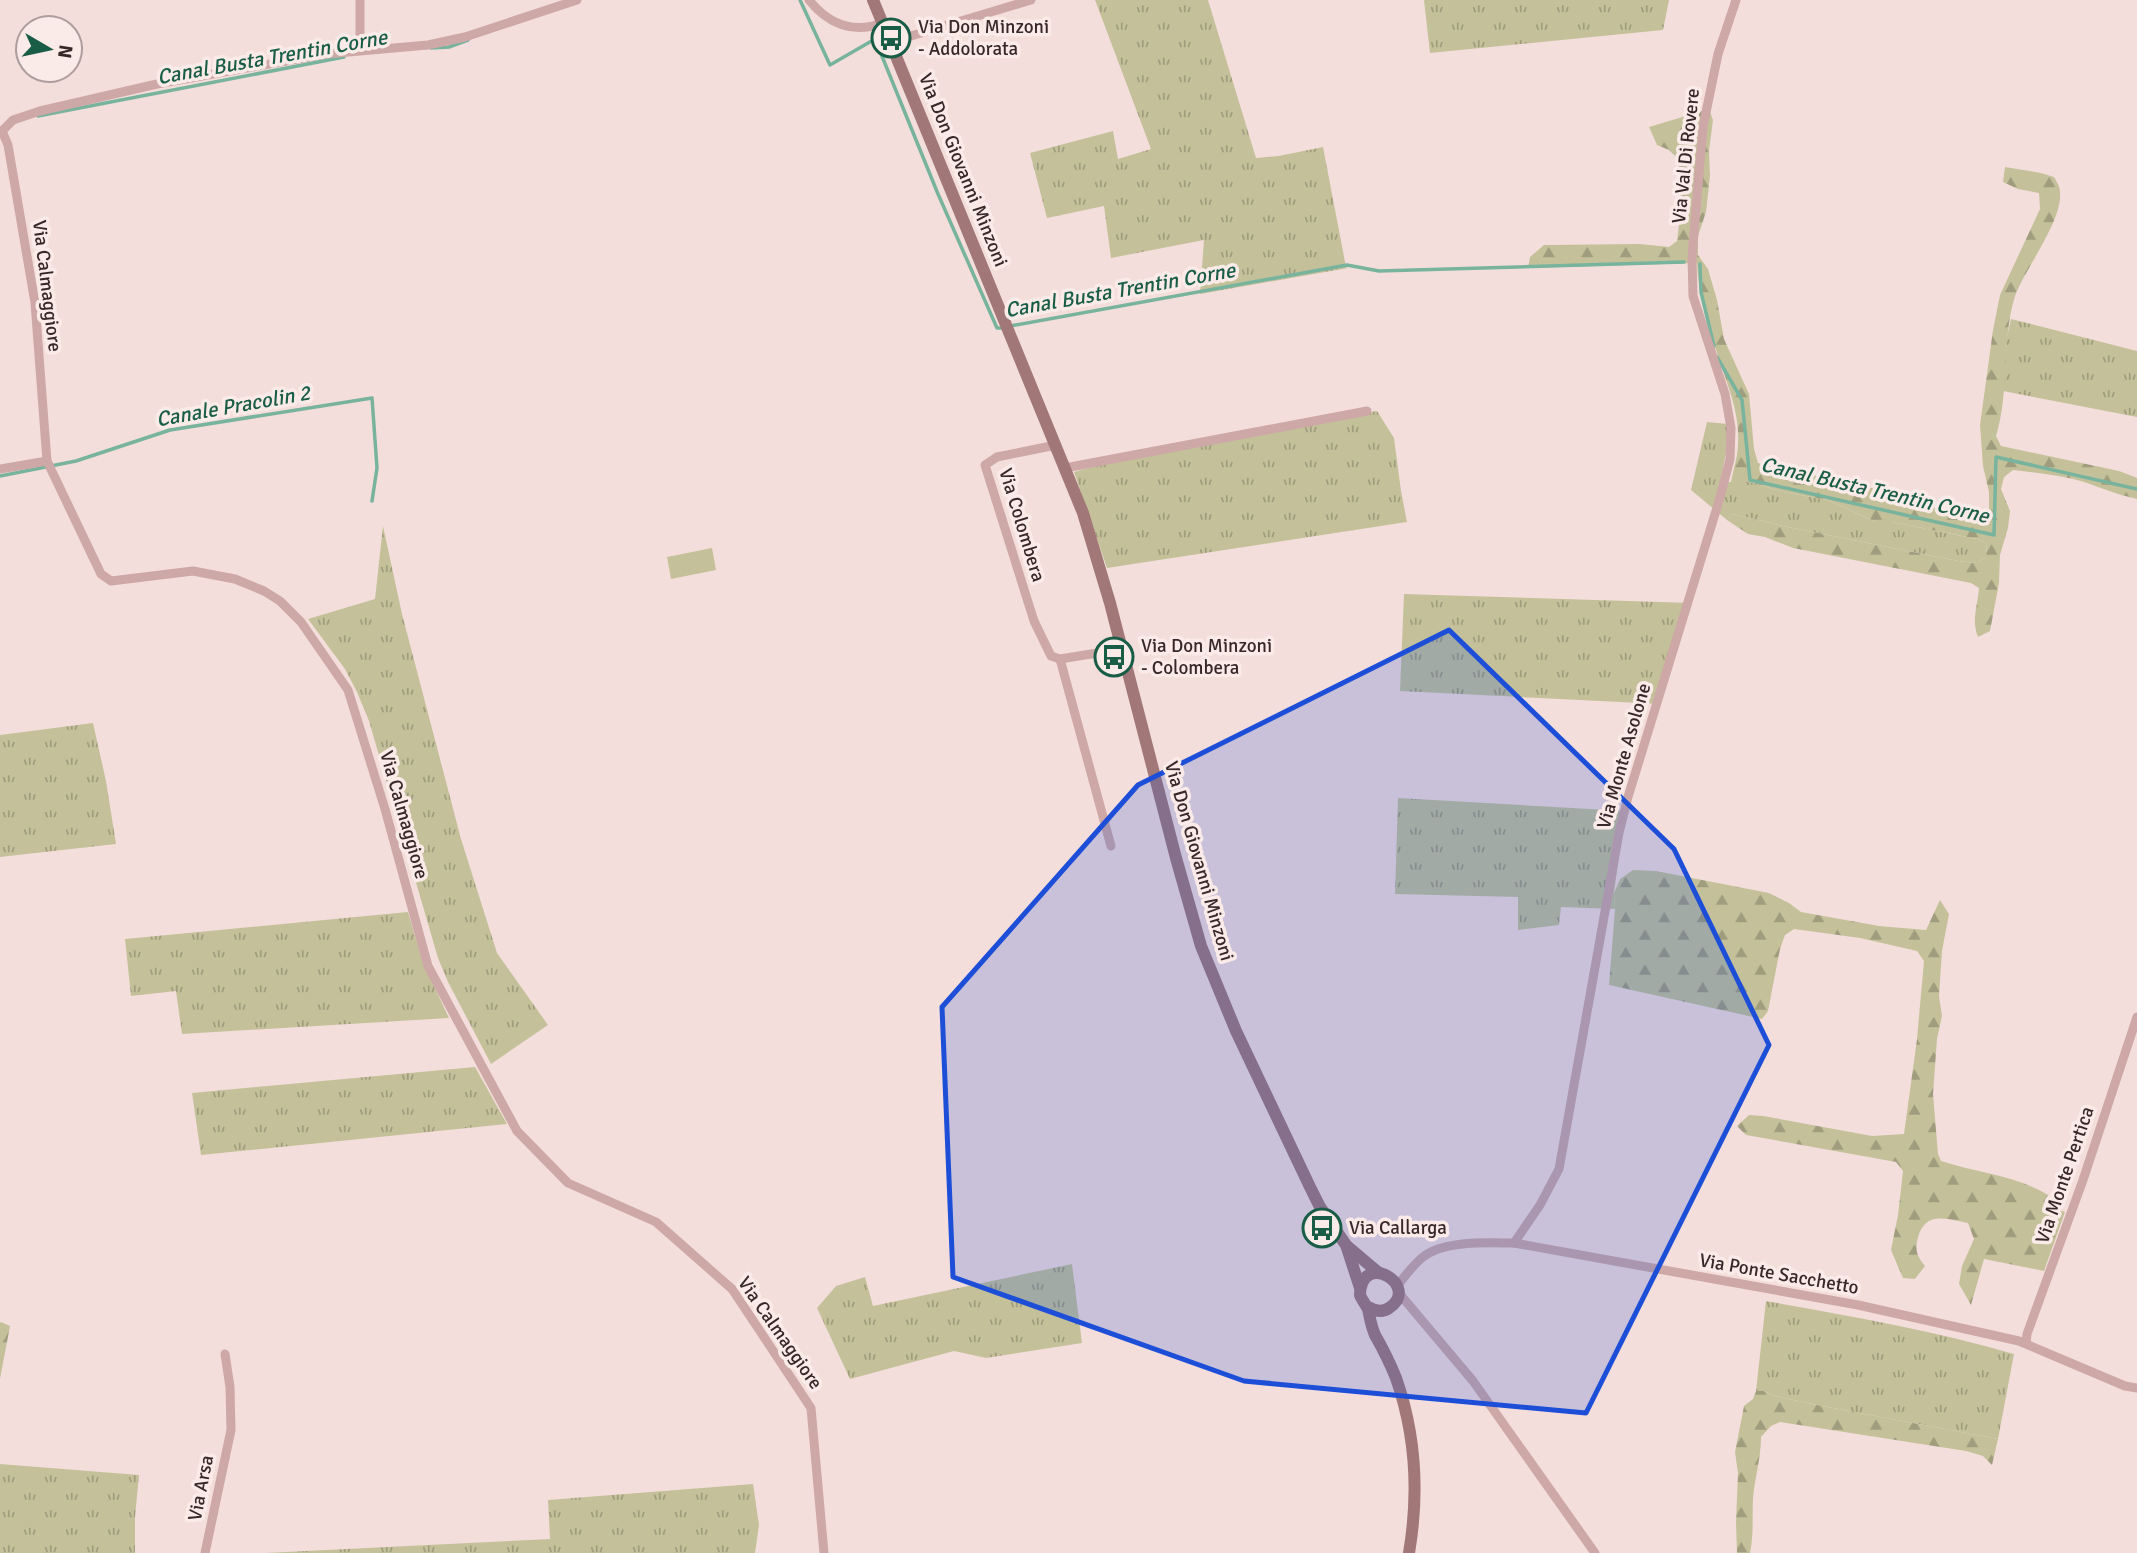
<svg xmlns="http://www.w3.org/2000/svg" width="2137" height="1553" viewBox="0 0 2137 1553" font-family="Signika,sans-serif">
<defs>
<pattern id="grass-tufts" width="24" height="20" patternUnits="userSpaceOnUse" patternTransform="scale(1.75)"><rect width="24" height="20" fill="#c4c19a"/><path d="M3 7l-1-3M5 7V3M7 7l1-3M15 17l-1-3M17 17v-4M19 17l1-3" fill="none" stroke="#a09d7e"/></pattern>
<pattern id="forest-firs" width="22" height="20" patternUnits="userSpaceOnUse" patternTransform="scale(1.75)"><rect width="22" height="20" fill="#c4c19a"/><path d="M5 1l3.5 6h-7zM16 11l3.5 6h-7z" fill="#a09d7e"/></pattern>
</defs>
<rect width="100%" height="100%" fill="#f4dedb"/>
<g fill="url(#grass-tufts)">
<path d="M1095,0h113l48,158 23,-2 44,-9 23,120 2,1 -148,26 4,-54 -93,18 -7,-52 -57,12 -17,-65 83,-22 5,28 33,-10z"/>
<path d="M1424,0h245l-6,30 -233,23z"/>
<path d="M2011,319l126,32v66l-134,-26 4,-54z"/>
<path d="M1377,411l17,27 7,53 6,31 -300,46 -33,-96 58,-17z"/>
<path d="M1707,422l21,2v19l-8,40 21,-2 9,1 33,10 45,8 48,22h16l85,17 10,4 -1,14 -9,6 -19,-2 -175,-35 -50,-12 -6,6 -36,-30z"/>
<path d="M383,526l19,88 59,225 36,114 51,72 -57,39 -43,-82 -10,-24 -69,-237 -12,-29 -12,-23 -37,-50 67,-20z"/>
<path d="M1404,594l288,9 -32,101 -260,-13z"/>
<path d="M93,723l13,58 10,63 -116,13v-122z"/>
<path d="M1398,798l227,13 -11,82 1,16 -54,-2 -2,18 -41,5v-33l-123,-3z"/>
<path d="M408,912l15,51 26,55 -267,16 -6,-43 -45,5 -6,-57z"/>
<path d="M475,1067l32,57 -306,31 -9,-62z"/>
<path d="M1072,1264l10,79 -96,15 -32,-7 -104,28 -33,-71 19,-22 29,-9 8,29z"/>
<path d="M1766,1301c83,15 167,29 248,53l-16,85 -181,-34 -42,-9 -11,-5h-8z"/>
<path d="M0,1464l139,11 -4,42v36h-135z"/>
<path d="M753,1484l6,41 -4,28h-490l285,-14 -2,-39z"/>
</g>
<g fill="url(#forest-firs)">
<path d="M1709,109l4,11 -4,31 1,25 -4,36 -8,24v19l10,14 9,31 7,39 25,55 5,55 4,14 136,30 63,22 26,3 6,-5v-21l-6,-26 -3,-41 13,-95 7,-35 40,-86 -1,-16 -21,-4 -15,-7 2,-15 36,6 13,4c3,5 6,10 6,15 3,28 -35,77 -45,104 -14,45 -5,95 -19,140l5,10 118,25 18,7v21c-19,-4 -35,-11 -53,-17 -23,-7 -48,-9 -71,-12l-9,7 -3,12 9,22 -2,17 -8,27 -1,28 -9,48 -12,6c-7,-16 0,-33 1,-49l-8,-5 -178,-35 -28,-11 -17,-3 -21,-14 6,-6 50,12 175,35 19,2 9,-6 1,-14 -10,-4 -85,-17h-16l-48,-22 -45,-8 -33,-10h-19c2,-12 7,-26 7,-38 2,-30 -10,-58 -19,-85 -10,-31 -21,-64 -22,-96l-169,5 2,-11 14,-12 96,-1 29,3 8,-6 4,-32 -3,-50 -9,-9 -12,-5 -8,-18z"/>
<path d="M1633,870l23,1 113,22 20,10 12,9 78,14 47,4 14,-30 9,14 -7,37 -3,45 3,20 -5,23 -4,55 5,60 3,7c37,12 74,14 107,34l-5,10 22,7 -21,59 -60,-12 -13,46 -12,-21 3,-18 12,-27 -6,-16c-11,-2 -29,-8 -39,-2 -9,5 -14,21 -12,31 1,5 5,10 8,14l-10,13 -12,-1 -12,-28 7,-35 5,-44 -7,-9 -150,-27 -9,-9 12,-11 14,1 109,20 32,-2 13,-95 7,-78 -7,-10 -57,-13 -66,-9 -9,6 -5,14 -12,62 -6,8 -153,-34 6,-76 -1,-16 6,-14z"/>
<path d="M1,1322l9,4 -10,53v-56z"/>
<path d="M1756,1391h8l11,5 42,9 181,34 -6,26 -9,-9 -17,-5 -186,-29 -9,4 -10,11c0,21 -6,40 -8,61 -1,18 1,36 -3,55h-13l-1,-31 2,-49 -3,-21 9,-46 9,-7z"/>
</g>
<path fill="#c4c19a" d="M712,548l4,22 -45,9 -4,-22z"/>
<g fill="none" stroke-linecap="round" stroke-linejoin="round">
<g stroke="#78b39e" stroke-width="3.5">
<path d="M800,0l30,65 45,-26 63,155 59,134h6"/>
<path d="M431,48l18,-1 19,-7"/>
<path d="M38,116l306,-59"/>
<path d="M1700,264l1,28 13,54"/>
<path d="M1010,326l337,-61 32,6 305,-9"/>
<path d="M1717,357l25,43 8,80 244,55 2,-78 141,32"/>
<path d="M0,476l76,-15 94,-31 202,-32 5,70 -5,33"/>
</g>
<g stroke="#cda8a6" stroke-width="9">
<path d="M360,0v50"/>
<path d="M809,0c19,24 44,34 74,23"/>
<path d="M891,42l140,-42"/>
<path d="M0,131h2l6,14 27,158 12,158 54,113 10,7 82,-10 42,8 29,12 16,10 21,21 47,68 37,119 43,157 89,165 51,52 88,39 76,67 79,119 13,145"/>
<path d="M2,131l11,-11 27,-9 117,-27 169,-30 102,-9 37,-8 112,-37"/>
<path d="M1056,445l-59,12 -12,8 49,156 17,35 9,3 62,-10"/>
<path d="M1065,468l302,-57"/>
<path d="M0,469l47,-8"/>
<path d="M1060,659l51,187"/>
<path d="M1514,1243l26,-38 19,-36 60,-336 9,-36 91,-296 11,-42 1,-31 -6,-34 -32,-98 -1,-39 11,-130 15,-73 18,-54"/>
<path d="M1397,1286c8,-10 16,-21 26,-29 21,-17 65,-14 91,-14l344,62 161,36 106,45 12,2"/>
<path d="M1398,1292l75,89 122,172"/>
<path d="M2026,1343l1,-9 56,-154 54,-163"/>
<path d="M205,1553l26,-123 -1,-43 -5,-33"/>
</g>
<g stroke="#a17778" stroke-width="12">
<path d="M873,0l210,513 27,90 66,255 25,88 35,85 74,156 10,20 26,38 14,43"/>
<path d="M1347,1246l32,27"/>
<path d="M1368,1307c7,4 14,6 21,1 33,-22 -28,-59 -29,-13 2,5 6,10 8,14 2,9 3,17 7,26 8,14 15,28 21,43 20,57 23,116 13,175"/>
</g>
</g>
<path fill="#1d4ed8" fill-opacity="0.2" stroke="#1d4ed8" stroke-width="5" stroke-linejoin="round" d="M1449,630l225,219 95,196 -183,368 -342,-32 -291,-104 -11,-270 196,-222z"/>
<defs>
<symbol id="bus-ring" viewBox="-11 -11 22 22"><circle r="9.5" fill="#fbebe8" stroke="#1a5d47" stroke-width="1.5"/><path d="M-5-6H5V4H4V6H2V4H-2V6H-4V4H-5ZM-3.5-4V0h7V-4ZM-3.5 1.2v1.5H-2V1.2ZM2 1.2v1.5H3.5V1.2Z" fill="#1a5d47"/></symbol>
</defs>
<g fill-rule="evenodd">
<use href="#bus-ring" x="869" y="16" width="44" height="44"/>
<use href="#bus-ring" x="1092" y="635" width="44" height="44"/>
<use href="#bus-ring" x="1300" y="1206" width="44" height="44"/>
</g>
<g text-anchor="middle" dominant-baseline="central" stroke-width="7" stroke-linejoin="round" paint-order="stroke">
<g font-size="19" fill="#382729" stroke="#fbebe8" text-anchor="start">
<text x="918" y="27">Via Don Minzoni<tspan x="918" dy="22">- Addolorata</tspan></text>
<text x="1141" y="646">Via Don Minzoni<tspan x="1141" dy="22">- Colombera</tspan></text>
<text x="1349" y="1228">Via Callarga</text>
</g>
<g font-size="19" fill="#382729" stroke="#fbebe8">
<text transform="translate(1686 156) rotate(-84)">Via Val Di Rovere</text>
<text transform="translate(963 170) rotate(68)">Via Don Giovanni Minzoni</text>
<text transform="translate(47 286) rotate(83)">Via Calmaggiore</text>
<text transform="translate(1022 525) rotate(73)">Via Colombera</text>
<text transform="translate(1624 756) rotate(-74)">Via Monte Asolone</text>
<text transform="translate(404 815) rotate(74)">Via Calmaggiore</text>
<text transform="translate(1199 861) rotate(74)">Via Don Giovanni Minzoni</text>
<text transform="translate(2065 1175) rotate(-71)">Via Monte Pertica</text>
<text transform="translate(1779 1274) rotate(10)">Via Ponte Sacchetto</text>
<text transform="translate(780 1333) rotate(55)">Via Calmaggiore</text>
<text transform="translate(201 1488) rotate(-79)">Via Arsa</text>
</g>
<g font-size="21" font-style="italic" fill="#1a5d47" stroke="#fbebe8">
<text transform="translate(272 57) rotate(-10)">Canal Busta Trentin Corne</text>
<text transform="translate(1120 290) rotate(-10)">Canal Busta Trentin Corne</text>
<text transform="translate(233 406) rotate(-10)">Canale Pracolin 2</text>
<text transform="translate(1875 490) rotate(13)">Canal Busta Trentin Corne</text>
</g>
</g>
<g transform="translate(49 49) rotate(99)"><circle r="33" fill="#fbebe8" stroke="#ad9d9c" stroke-width="2"/>
<path d="M0-5L12 26L0 18L-12 26Z" fill="#1a5d47"/>
<text y="-10" font-size="19" font-weight="bold" text-anchor="middle" fill="#382729">N</text>
</g>
</svg>
